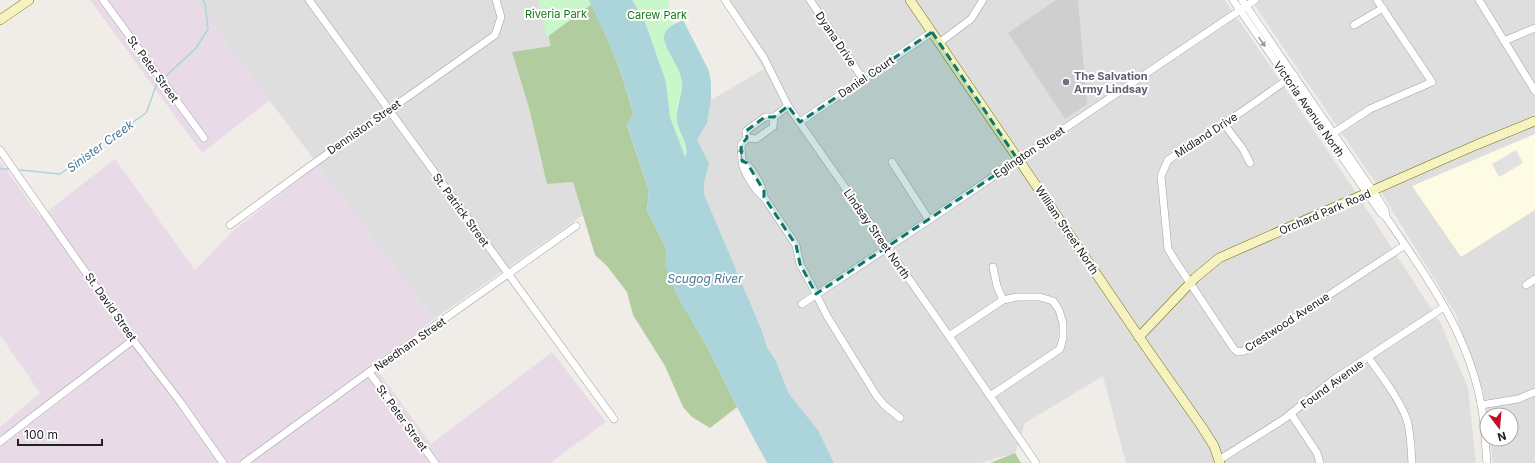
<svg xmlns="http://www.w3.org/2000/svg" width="1535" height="463" viewBox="0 0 1535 463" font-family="Inter,sans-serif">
<rect width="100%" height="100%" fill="#f0ede8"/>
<g fill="#dfdede">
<path d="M194,0h345l12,46 -39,6 17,56 18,76 26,-2 10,33 -149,104z"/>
<path d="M722,0h503l126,185 90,139 27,64 8,75h-350l-23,-87 -78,47 -10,30 -35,10h-146l-16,-33 -29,-36 -13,-33 -9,-14 -5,-16 -58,-137v-11l5,-20 -12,-23 10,-17 4,-23 53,-31z"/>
<path d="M1251,0h284v463h-42l-3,-24h21v-24h-24v2l-4,-26 -28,-78 -82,-134z"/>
</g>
<g fill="#e9dae8">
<path d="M90,0h104l76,100 -68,53z"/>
<path d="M115,159l80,111 39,-40 84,-66 116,155 -61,45 58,80 121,-92 54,70 -56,41h-550v-36l40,-34 -40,-58v-174l40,56z"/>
</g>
<path fill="#fdfbe4" d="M1535,134v76l-74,47 -49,-71z"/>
<path fill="#cfcfcf" d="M1056,0h22l9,104 -22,15 -57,-86z"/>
<g fill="#b1cd9f">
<path d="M539,0h50c18,36 35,74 44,114l-6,11 22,66 -2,19 19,38v17l12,32 26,44 33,66 -27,21 -18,-11 -9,-10 -18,-41 -32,-51 -6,-23 -20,-26 -12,-11 -22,-73 -26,2 -18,-76 -17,-56 39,-6z"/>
<path d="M1015,453l6,10h-31z"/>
</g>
<g fill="#c9f7c9">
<path d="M538,0h51l2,5 -44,32z"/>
<path d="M632,0h36l6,24 -8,6 -3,9 19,38v17l-5,10v19l9,27 -1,8 -15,-41 -4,-35 -21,-60z"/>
</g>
<path fill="#e1e1e1" d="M1516,150l7,13 -24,14 -7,-13z"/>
<path fill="#abd5db" d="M589,0h43l13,22 21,60 4,35 15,40c5,-9 -5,-23 -7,-32 -5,-17 8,-32 3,-48 -2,-10 -18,-31 -17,-40 1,-10 11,-13 19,-17l26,51 2,12v17l-4,23 -10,17 12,23 -5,20v11l58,137 5,16 9,14 13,33 29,36 16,33h-67l-30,-56 -33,-66 -26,-44 -13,-32 1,-17 -19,-38 2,-19 -22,-67 6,-10c-8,-40 -27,-78 -44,-114z"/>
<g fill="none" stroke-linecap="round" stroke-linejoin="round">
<g stroke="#abd5db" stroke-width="1.5">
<path d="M165,77l31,-29 12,-19 -3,-26 -2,-3"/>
<path d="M0,169h9"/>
<path d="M20,170l40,4 86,-61c4,-7 8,-26 12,-30"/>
</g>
<defs>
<g id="street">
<path d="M103,0l101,138"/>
<path d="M309,0l305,419"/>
<path d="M725,0l39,58 24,48 161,230 87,127"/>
<path d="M810,0l53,79"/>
<path d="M1233,0l148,213 5,4"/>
<path d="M1242,0l137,200 6,10 1,7c39,57 80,113 94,182 5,21 5,43 7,64"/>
<path d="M1479,0l56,91"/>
<path d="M1354,25l29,-17"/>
<path d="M1504,41l31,-13"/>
<path d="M939,43l32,-24 12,-19"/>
<path d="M1294,75l-70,49 -56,36 -7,16 7,73 8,13 58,87 4,3 6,-1 161,-106"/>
<path d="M774,117l14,-11"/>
<path d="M800,122l132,-90"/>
<path d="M1224,124l19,25 7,14"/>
<path d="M1329,136l41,-27 62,-27 -55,-82"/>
<path d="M0,150l133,190 48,63 42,60"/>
<path d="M742,161c0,8 14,32 22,36 0,-9 -14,-33 -22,-36l-1,-16 6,-7 9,1 17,-12 1,-10h-9l-19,14 1,7"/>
<path d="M892,162l37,58"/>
<path d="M764,197l32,48 4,19 12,22 15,30 49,79 8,10 16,13"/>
<path d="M230,225l76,-56 189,-134 6,-18 -5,-17"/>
<path d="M993,267l4,19 6,14"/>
<path d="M1526,285l9,-6"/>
<path d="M802,304l127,-84 326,-220"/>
<path d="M949,336l54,-36 14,-3h23l13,4 6,9 4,13v15l-3,11 -70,47"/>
<path d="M1368,357c14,20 31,41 39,63 4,14 4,29 5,43"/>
<path d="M369,372l66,91"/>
<path d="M1481,405l37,-6 17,-7"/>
<path d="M1291,414l26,39 3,10"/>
<path d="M0,442c44,-35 89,-68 133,-102"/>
<path d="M1219,460l65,-41 49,-39 111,-73"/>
<path d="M244,463l125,-91 207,-146"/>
</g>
<g id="secondary">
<path d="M910,0l236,347 56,80 12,19 6,17"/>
<path d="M0,20l29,-20"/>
<path d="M1139,337l56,-59 24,-20 257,-113 59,-24"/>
</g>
</defs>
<use href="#street" stroke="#a2a2a2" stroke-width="8"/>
<use href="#secondary" stroke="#72730c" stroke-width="10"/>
<use href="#street" stroke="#fff" stroke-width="7"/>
<use href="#secondary" stroke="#f6f3c0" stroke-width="9"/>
</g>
<defs><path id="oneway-solid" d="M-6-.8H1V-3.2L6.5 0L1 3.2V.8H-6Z"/></defs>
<g fill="#9b9b9b">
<use href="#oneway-solid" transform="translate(1262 42) rotate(55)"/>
<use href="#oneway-solid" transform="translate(741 153) rotate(-95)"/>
</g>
<path fill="#0f766e" fill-opacity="0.2" stroke="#0f766e" stroke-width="3" stroke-dasharray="8 5" stroke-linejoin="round" d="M932,32l86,128 -202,134 -16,-30 -4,-19 -32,-48v-6l-17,-28 -5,-2 -1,-16 6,-7 -1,-7 19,-14h9l14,-11 12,16z"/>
<circle fill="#6b7280" stroke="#fff" stroke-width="1.5" cx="1066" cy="82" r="4"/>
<g text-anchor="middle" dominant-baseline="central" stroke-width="4" stroke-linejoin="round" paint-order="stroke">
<g font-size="11" fill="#157a13" stroke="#fff">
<text x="556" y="14">Riveria Park</text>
<text x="657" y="15">Carew Park</text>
</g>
<g font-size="11" fill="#212121" stroke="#fff">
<text transform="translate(836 39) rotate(56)">Dyana Drive</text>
<text transform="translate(153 69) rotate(54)">St. Peter Street</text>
<text transform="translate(866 77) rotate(-34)">Daniel Court</text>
<text transform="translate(1309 109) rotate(55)">Victoria Avenue North</text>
<text transform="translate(364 127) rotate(-35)">Denniston Street</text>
<text transform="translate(1206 135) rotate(-33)">Midland Drive</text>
<text transform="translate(1029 152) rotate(-34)">Eglington Street</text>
<text transform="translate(461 210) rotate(54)">St. Patrick Street</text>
<text transform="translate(1325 212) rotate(-23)">Orchard Park Road</text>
<text transform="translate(1067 230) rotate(56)">William Street North</text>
<text transform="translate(877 234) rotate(55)">Lindsay Street North</text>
<text transform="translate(111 307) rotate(55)">St. David Street</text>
<text transform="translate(1287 322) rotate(-33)">Crestwood Avenue</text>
<text transform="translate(410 344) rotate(-35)">Needham Street</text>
<text transform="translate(1332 384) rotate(-36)">Found Avenue</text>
<text transform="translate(402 418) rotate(54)">St. Peter Street</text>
</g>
<g font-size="11" font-weight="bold" fill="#5b616d" stroke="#fff" text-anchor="start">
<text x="1074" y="76">The Salvation<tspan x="1074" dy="13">Army Lindsay</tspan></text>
</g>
<g font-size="12" font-style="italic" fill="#487694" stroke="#fff">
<text transform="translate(100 146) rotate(-36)">Sinister Creek</text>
<text x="705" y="278">Scugog River</text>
</g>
</g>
<g transform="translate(1499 427) rotate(164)"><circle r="19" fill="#ffffff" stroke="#a6a6a6"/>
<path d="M0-3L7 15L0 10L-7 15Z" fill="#c40d1f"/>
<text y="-6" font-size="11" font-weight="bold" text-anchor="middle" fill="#212121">N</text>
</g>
<path d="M18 439v6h84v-6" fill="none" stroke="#212121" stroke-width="2"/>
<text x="24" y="439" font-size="12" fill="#212121" stroke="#ffffff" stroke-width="3" paint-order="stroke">100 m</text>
</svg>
